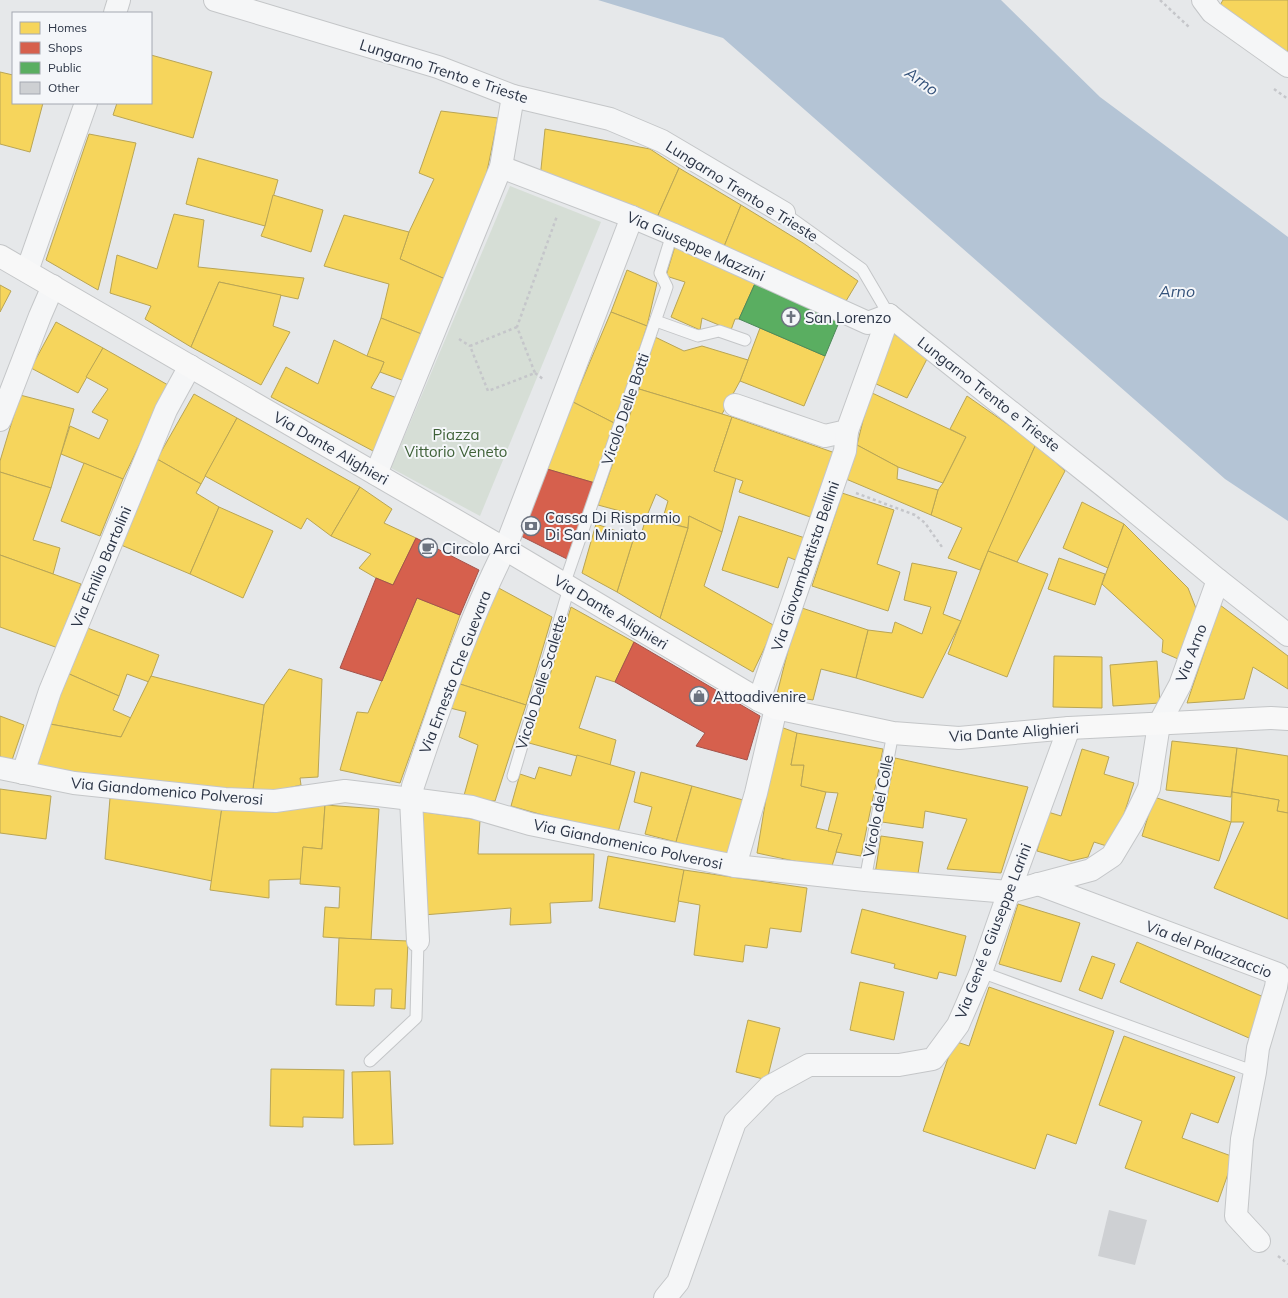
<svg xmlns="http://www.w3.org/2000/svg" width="1288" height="1298" viewBox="0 0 1288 1298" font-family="Mulish,sans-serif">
<rect width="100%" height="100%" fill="#e6e8ea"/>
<path fill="#d6ded6" d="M510,186l91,36 -121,294 -89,-48z"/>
<path fill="#b4c4d5" d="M598,0h403l99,97 188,140v284l-63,-42 -502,-441z"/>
<g fill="#f6d55c" stroke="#b9a555">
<path d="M1223,0h65v55l-69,-48z"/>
<path d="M151,55l61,17 -19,66 -80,-23 4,-12h34z"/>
<path d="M0,72l13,3v28h30l-13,49 -30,-8z"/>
<path d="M441,111l57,7 -13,63 -40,98 -45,-20 9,-27 25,-53 -15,-6z"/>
<path d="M545,129l105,20 29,19 -24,54 -115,-43z"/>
<path d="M89,134l47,9 -38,147 -52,-30z"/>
<path d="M198,158l80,22 -13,46 -79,-22z"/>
<path d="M679,168l62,37 -18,44 -68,-27z"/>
<path d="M273,195l50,15 -12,42 -50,-16 4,-10z"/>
<path d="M741,205l62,38 55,38 -15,25 -120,-57z"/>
<path d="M174,214l30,6 -6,47 106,11 -6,21 -79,-17 -28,65 -46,-28 6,-13 -41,-13 7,-38 40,14z"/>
<path d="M344,215l65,17 -9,27 45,20 -21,56 -43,-17 8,-34 -65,-18z"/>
<path d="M675,246l82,33 -18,40h-4l-4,11 -29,-12 -2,12 -29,-13 14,-35 -19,-6z"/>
<path d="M627,270l30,13 -10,43 -36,-14z"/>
<path d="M219,282l62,13 -8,31 17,6 -29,53 -70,-38z"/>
<path d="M0,285l11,6 -11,21z"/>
<path d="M611,312l36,14 -31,98 -43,-22z"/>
<path d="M381,318l43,17 -17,47 -27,-10 4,-10 -17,-6z"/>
<path d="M56,322l47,26 -25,45 -47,-25z"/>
<path d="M760,328l65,28 -21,50 -64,-25z"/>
<path d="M891,332l37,25 -21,41 -33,-15z"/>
<path d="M655,337l29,14 18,-5 46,14 -8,21 -18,33 -83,-25z"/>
<path d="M334,340l33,16 17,6 -4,10 -9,16 26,10 -22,54 -104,-55 15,-30 32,17z"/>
<path d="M103,348l65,37 -45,94 -62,-25 9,-28 29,13 9,-19 -16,-8 16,-23 -22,-12z"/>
<path d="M639,389l93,28 -18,54 22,7 -14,54 -33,-16 -1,12 -26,-7 6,-20 -12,-7 -10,24 -48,-13z"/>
<path d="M870,392l96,45 -23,46 -45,-16 -41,-22z"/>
<path d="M194,394l43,24 -36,66 -44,-25z"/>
<path d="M20,395l54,14 -23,79 -51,-16v-11z"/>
<path d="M967,396l69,48 -56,126 -32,-12 14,-30 -31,-13 7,-25 5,-7 23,-46 -16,-8z"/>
<path d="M573,402l43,22 -21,59 -48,-14z"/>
<path d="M732,417l106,37 -22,65 -77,-27 4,-11 -29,-10z"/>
<path d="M237,418l123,69 -29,49 -24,-18 -6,11 -96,-53z"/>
<path d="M1036,444l29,27 -48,91 -29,-11z"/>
<path d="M857,445l41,22 -1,12 41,11 -7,25 -85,-36z"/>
<path d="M157,459l44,25 -5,9 23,14 -29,67 -69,-29z"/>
<path d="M84,463l39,16 -23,57 -39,-15z"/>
<path d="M0,472l51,16 -18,52 27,8 -7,26 -53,-19z"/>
<path d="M360,487l32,22 -8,14 32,15 -23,47 -17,-7 -17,-10 12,-14 -40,-18z"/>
<path d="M842,493l52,17 -17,54 23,8 -12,39 -76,-25z"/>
<path d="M1082,502l42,22 -16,44 -45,-20z"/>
<path d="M219,507l54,24 -30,67 -53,-24z"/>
<path d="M689,516l33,16 -18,54 71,40 -22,46 -93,-54 28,-90z"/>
<path d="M739,516l66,22 -7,23 -10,-4 -10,31 -56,-18z"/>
<path d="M646,518l42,10 -28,90 -43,-26 17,-55 6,1z"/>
<path d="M596,524l38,13 -17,55 -35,-19z"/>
<path d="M1124,524l64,64 11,28 -14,46 -23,-10 1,-12 -61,-56z"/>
<path d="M988,551l60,23 -41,103 -59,-23z"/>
<path d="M0,555l81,29 -23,64 -58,-21z"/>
<path d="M1059,558l46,16 -10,31 -47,-16z"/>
<path d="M912,563l45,9 -14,42 18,7 -38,77 -67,-20 12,-48 24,3 3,-11 27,12 9,-27 -27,-7z"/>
<path d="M495,586l57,31 -26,88 -66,-21z"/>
<path d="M417,598l43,17 -60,168 -60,-13 17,-58 11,1z"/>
<path d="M1220,605l68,51v33l-35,-22 -9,32 -57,4z"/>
<path d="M571,607l63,35 -19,40 -19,-6 -17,52 37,12 -6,25 -81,-22z"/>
<path d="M799,607l69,23 -12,48 -35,-9 -8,31 -36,-6z"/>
<path d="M82,626l77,29 -10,27 -22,-8 -8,22 -52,-23z"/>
<path d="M1054,656l48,1v51l-49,-1z"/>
<path d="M1157,661l3,42 -47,3 -3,-41z"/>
<path d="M289,669l33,10 -4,98 -18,1 1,7 -49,11 12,-91z"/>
<path d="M67,673l52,23 -6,14 18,8 -10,19 -71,-13z"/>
<path d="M151,676l113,29 -12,91 -218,-28 16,-44 71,13z"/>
<path d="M460,684l66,21 -31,96 -32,-2 15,-54 -19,-8 7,-25 -16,-4z"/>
<path d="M0,716l24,9 -13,38 -11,-2z"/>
<path d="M778,726l19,7 -6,32h13l-3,21 25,6 -10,36 26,6 -11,35 -74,-16z"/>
<path d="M797,733l86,16 -22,107 -25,-4 6,-18 -14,-3 10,-38 -12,-1 -25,-6 3,-21h-13z"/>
<path d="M1172,741l65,7 -6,49 -65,-7z"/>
<path d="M1237,748l51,8v57l-11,-2 2,-11 -47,-8z"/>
<path d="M1082,749l27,8 -5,17 30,9 -21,65 -19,-6 -6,15 -17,4 -34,-10 11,-39 13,4z"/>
<path d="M577,755l58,17 -18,64 -106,-30 9,-32 15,5 4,-12 32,9z"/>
<path d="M895,758l133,29 -27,86 -54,-4 20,-50 -42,-8 -2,17 -41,-6z"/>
<path d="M641,772l51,14 -16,56 -31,-8 7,-27 -18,-5z"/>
<path d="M692,786l51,14 -16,57 -51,-15z"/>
<path d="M0,789l51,7 -5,43 -46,-6z"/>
<path d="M1232,792l47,8 -2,11 11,2v106l-74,-31 30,-66h-13z"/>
<path d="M1154,797l77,25 -12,39 -77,-25z"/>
<path d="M110,798l112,9 -10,74 -107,-22z"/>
<path d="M325,805l-3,44 -19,-2 -2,32 -32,1v18l-59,-8 12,-83 33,3z"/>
<path d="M325,805l54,4 -8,131 -48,-3 2,-30 14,1 1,-21 -40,-3 3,-37 19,2z"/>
<path d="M418,811l62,9 -2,34h116l-2,47 -42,2 1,20 -41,2 1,-17 -88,7z"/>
<path d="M881,836l42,6 -6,38 -42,-6z"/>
<path d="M608,856l76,14 -9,52 -76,-14z"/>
<path d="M684,870l123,18 -6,44 -31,-4 -3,20 -22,-3 -2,17 -49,-7 6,-50 -22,-4z"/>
<path d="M1018,904l62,19 -19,59 -62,-18z"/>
<path d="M862,909l104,27 -10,40 -17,-4 -2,7 -43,-11 1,-4 -44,-11z"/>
<path d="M339,938l69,3 -3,68 -14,-1 1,-19h-17l-1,17 -38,-1z"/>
<path d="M1137,942l129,56 -17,40 -129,-56z"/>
<path d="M1092,956l23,8 -13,35 -23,-9z"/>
<path d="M860,982l44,10 -10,48 -44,-10z"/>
<path d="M989,987l125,44 -38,113 -29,-10 -12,35 -112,-38 31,-90 15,5z"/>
<path d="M748,1020l32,8 -13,52 -31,-8z"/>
<path d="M1124,1036l111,41 -17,46 -27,-10 -9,25 52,19 -16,45 -93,-34 17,-47 -43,-16z"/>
<path d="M271,1069l73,1 -1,48 -40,-1v10l-33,-1z"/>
<path d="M390,1071l3,73 -39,1 -2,-73z"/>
</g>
<g fill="#d6604d" stroke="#a3534b">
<path d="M547,469l48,14 -26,77 -50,-25z"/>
<path d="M416,538l63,32 -19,45 -43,-17 -35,83 -42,-13 36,-90 17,7z"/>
<path d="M634,642l126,74 -13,44 -51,-14 9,-13 -90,-51z"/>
</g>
<path fill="#5aae61" stroke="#4c8959" d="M757,279l85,36 -17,41 -86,-37z"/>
<path fill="#ced0d3" d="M1109,1210l38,10 -12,45 -37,-9z"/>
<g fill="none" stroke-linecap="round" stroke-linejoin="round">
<defs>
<g id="service">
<path d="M784,213l78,56 27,46"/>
<path d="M656,321l42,15 21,-5 26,9"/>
<path d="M564,585l103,-298 -7,-14 12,-39"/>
<path d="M513,776l56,-188"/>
<path d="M865,880l28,-147"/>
<path d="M981,972l274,100"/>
<path d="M370,1061l46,-43 2,-77"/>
</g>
<g id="minor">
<path d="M215,0l223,67 75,29 97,23 52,22 122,72"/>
<path d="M1203,0l9,12 76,54"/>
<path d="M115,13l4,-13"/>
<path d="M501,167l131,50 40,17 196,89 21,-8"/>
<path d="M27,271l59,-168"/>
<path d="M889,315l216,172 113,93 70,55"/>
<path d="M735,405l90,31 22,-5 42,-116"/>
<path d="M0,420l40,-104 13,-30"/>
<path d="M376,474l125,-307 12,-71"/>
<path d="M759,700l86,-249 2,-20"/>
<path d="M0,768l74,15 151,16 50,2 70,-10 66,8 61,8 58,17 205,42 130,14 144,12 82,-22 21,-14 21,-35 16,-33 10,-64 21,-39 38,-105"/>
<path d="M23,773l27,-82 116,-281 24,-44"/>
<path d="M735,866l21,-73 20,-85"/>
<path d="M1038,884l240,90 -2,13 -18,61 -3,24 -13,67 -6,77 23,25"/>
<path d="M418,941l-7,-142 2,-13c27,-80 54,-162 92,-237l127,-332"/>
<path d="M665,1298l13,-16 57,-160 34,-35 40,-22h90l34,-6 25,-34 23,-53 28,-80 60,-164"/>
</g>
<path id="secondary" d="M0,256l505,293 254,151 17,8 117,25 66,5 110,-10 202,-10 17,1"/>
</defs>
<use href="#service" stroke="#c4c6c8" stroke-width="13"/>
<use href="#minor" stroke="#c4c6c8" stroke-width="24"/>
<use href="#secondary" stroke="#c4c6c8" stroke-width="24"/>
<g stroke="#c5c6ca" stroke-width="2.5" stroke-dasharray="3 3" stroke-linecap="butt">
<path d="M1160,0l29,27"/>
<path d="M1274,89l14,10"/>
<path d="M517,327l-47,19 18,45 47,-18 -18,-46 40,-111"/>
<path d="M459,339l11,7"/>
<path d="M535,373l8,6"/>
<path d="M856,493l59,22 10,8 17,24"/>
<path d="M1278,1256l10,8"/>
</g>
<use href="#service" stroke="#f5f6f7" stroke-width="11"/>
<use href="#minor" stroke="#f5f6f7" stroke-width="22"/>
<use href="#secondary" stroke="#f8f8f8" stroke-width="22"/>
</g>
<defs>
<symbol id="church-ring" viewBox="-11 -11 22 22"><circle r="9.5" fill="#f4f6f9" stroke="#6c737f" stroke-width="1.5"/><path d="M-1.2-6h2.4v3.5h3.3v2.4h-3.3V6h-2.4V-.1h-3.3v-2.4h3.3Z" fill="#6c737f"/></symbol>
<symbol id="bank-ring" viewBox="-11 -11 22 22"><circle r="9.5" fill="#f4f6f9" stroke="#6c737f" stroke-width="1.5"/><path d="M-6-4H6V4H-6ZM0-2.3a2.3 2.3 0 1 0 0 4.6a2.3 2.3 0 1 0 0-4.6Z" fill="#6c737f"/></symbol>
<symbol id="cafe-ring" viewBox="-11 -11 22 22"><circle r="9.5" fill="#f4f6f9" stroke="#6c737f" stroke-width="1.5"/><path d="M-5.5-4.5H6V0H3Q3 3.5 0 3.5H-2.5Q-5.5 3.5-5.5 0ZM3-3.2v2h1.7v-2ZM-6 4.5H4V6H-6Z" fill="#6c737f"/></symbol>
<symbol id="shop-ring" viewBox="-11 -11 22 22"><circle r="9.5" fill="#f4f6f9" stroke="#6c737f" stroke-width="1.5"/><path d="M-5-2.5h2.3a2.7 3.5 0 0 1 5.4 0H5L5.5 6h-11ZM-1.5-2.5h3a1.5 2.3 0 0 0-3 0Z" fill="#6c737f"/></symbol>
</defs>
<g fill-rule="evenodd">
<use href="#church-ring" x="780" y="306" width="22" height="22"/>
<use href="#bank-ring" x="520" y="515" width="22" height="22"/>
<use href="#cafe-ring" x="417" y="537" width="22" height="22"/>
<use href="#shop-ring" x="688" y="685" width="22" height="22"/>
</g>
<g text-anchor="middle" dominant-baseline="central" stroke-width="4" stroke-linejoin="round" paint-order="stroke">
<g font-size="15" fill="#2b3445" stroke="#f4f6f9">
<text transform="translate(444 71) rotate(18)">Lungarno Trento e Trieste</text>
<text transform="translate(742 191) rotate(32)">Lungarno Trento e Trieste</text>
<text transform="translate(696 246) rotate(24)">Via Giuseppe Mazzini</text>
<text transform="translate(989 394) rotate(38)">Lungarno Trento e Trieste</text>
<text transform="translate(625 409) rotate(-71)">Vicolo Delle Botti</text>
<text transform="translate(331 448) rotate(30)">Via Dante Alighieri</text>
<text transform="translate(805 566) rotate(-71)">Via Giovambattista Bellini</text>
<text transform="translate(101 567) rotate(-67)">Via Emilio Bartolini</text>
<text transform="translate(611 612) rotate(31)">Via Dante Alighieri</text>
<text transform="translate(1191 653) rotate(-69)">Via Arno</text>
<text transform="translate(455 672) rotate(-69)">Via Ernesto Che Guevara</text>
<text transform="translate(541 682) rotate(-73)">Vicolo Delle Scalette</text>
<text transform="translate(1014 732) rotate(-4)">Via Dante Alighieri</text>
<text transform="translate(167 791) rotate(5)">Via Giandomenico Polverosi</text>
<text transform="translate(878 806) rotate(-79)">Vicolo del Colle</text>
<text transform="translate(628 844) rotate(12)">Via Giandomenico Polverosi</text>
<text transform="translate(993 931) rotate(-69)">Via Gené e Giuseppe Larini</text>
<text transform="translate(1209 949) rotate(21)">Via del Palazzaccio</text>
</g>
<g font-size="15" fill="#2b3445" stroke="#f4f6f9" text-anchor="start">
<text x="805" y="317">San Lorenzo</text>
<text x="545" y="517">Cassa Di Risparmio<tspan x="545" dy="17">Di San Miniato</tspan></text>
<text x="442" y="548">Circolo Arci</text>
<text x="713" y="696">Attoadivenire</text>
</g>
<g font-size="15" fill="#3f6138" stroke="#f4f6f9">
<text x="456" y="434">Piazza<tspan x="456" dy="17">Vittorio Veneto</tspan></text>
</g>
<g font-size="16" font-style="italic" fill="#34527a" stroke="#f4f6f9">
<text transform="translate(922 81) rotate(36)">Arno</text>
<text x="1177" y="291">Arno</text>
</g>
</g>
<rect x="12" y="12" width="140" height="92" fill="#f4f6f9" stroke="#a4a8b1"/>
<rect x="20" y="22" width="20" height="12" fill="#f6d55c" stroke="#a4a8b1"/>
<text x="48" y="32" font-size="12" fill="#2b3445">Homes</text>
<rect x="20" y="42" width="20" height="12" fill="#d6604d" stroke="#a4a8b1"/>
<text x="48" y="52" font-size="12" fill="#2b3445">Shops</text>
<rect x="20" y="62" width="20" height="12" fill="#5aae61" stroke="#a4a8b1"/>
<text x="48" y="72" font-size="12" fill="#2b3445">Public</text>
<rect x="20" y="82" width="20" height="12" fill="#ced0d3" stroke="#a4a8b1"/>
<text x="48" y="92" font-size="12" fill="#2b3445">Other</text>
</svg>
